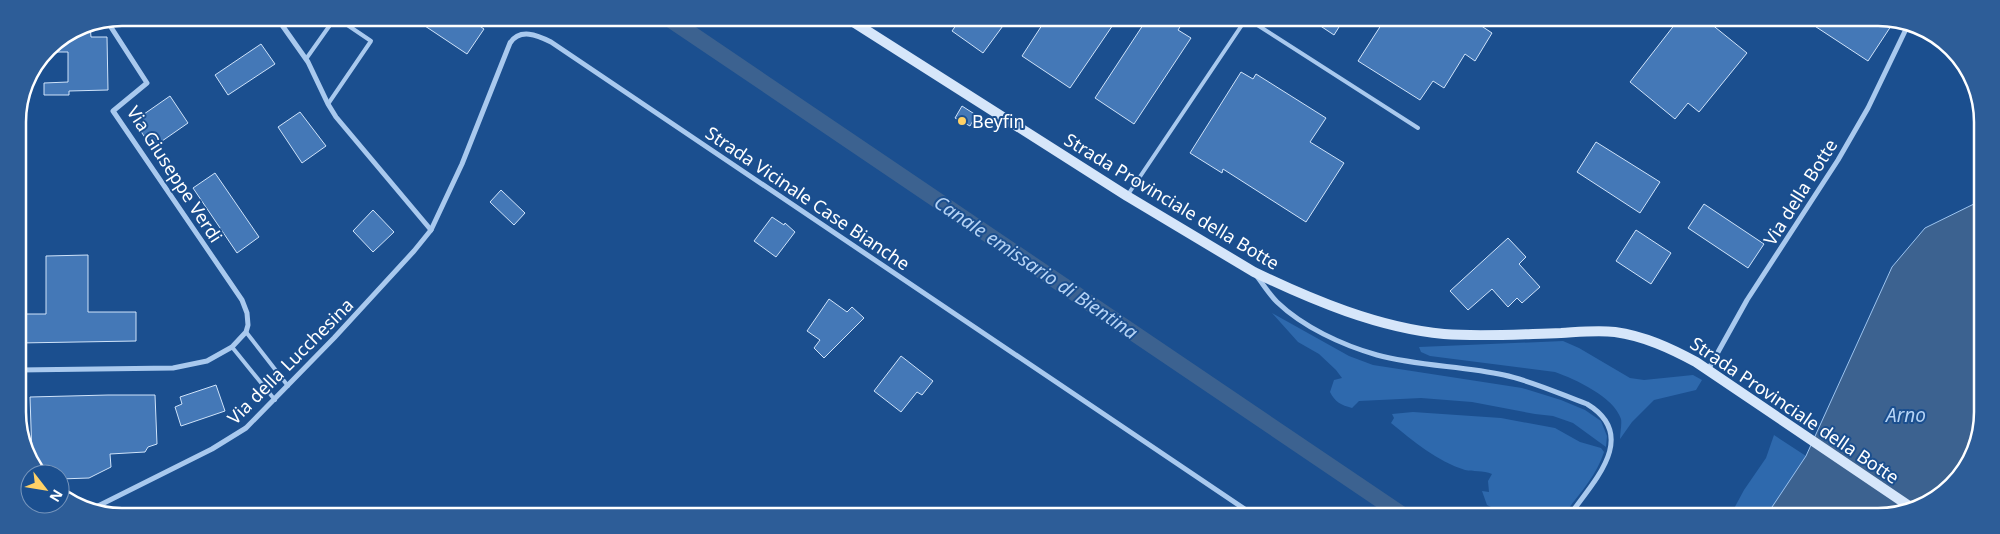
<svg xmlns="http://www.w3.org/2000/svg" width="2000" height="534" viewBox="0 0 2000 534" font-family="'Noto Sans',sans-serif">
<rect width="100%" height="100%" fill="#1b4f8f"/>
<g fill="#2e69ad">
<path d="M1272,313l77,43 24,9 149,23 39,12 24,10 16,11 6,15 -1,11 -33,-24 -20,-7 -18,-2 -63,-12 -51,-4 -62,3 -7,7c-11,-3 -17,-6 -22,-16l4,-12 8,-2 -6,-8 -17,-16 -21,-12z"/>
<path d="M1563,341l16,7 51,30 14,2 49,-5 9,5 -6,10 -42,10 -22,22 -12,17c0,-6 2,-14 1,-20 -7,-22 -46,-40 -66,-47l-125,-16 -9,-4 -2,-5z"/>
<path d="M1413,412l88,6 54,10 25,14 21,6 3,4c-8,25 -26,43 -41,64h-54l-22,-11 -5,-14 7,1 -1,-11 4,-7c-9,-4 -19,-2 -27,-4 -28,-9 -52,-29 -74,-47l3,-5 -2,-4z"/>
<path d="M1774,435l32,21 -40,60h-36l14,-26 22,-32z"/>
</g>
<path fill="#3c6290" stroke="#9cc4f0" d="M1980,201v231l-34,59 -62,25h-118l40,-60 86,-189 33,-39z"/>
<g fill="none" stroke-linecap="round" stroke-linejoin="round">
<path stroke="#3c6290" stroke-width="16" d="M668,18l736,498"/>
</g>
<g fill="#4478b7" stroke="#cfe3fa">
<path d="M413,18h55l16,11 -17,25z"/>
<path d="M961,18l33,1h14l-25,34 -31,-22z"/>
<path d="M1046,19h71l-47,69 -48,-32z"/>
<path d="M1147,19h38l-7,11 13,8 -57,86 -39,-26z"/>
<path d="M1310,19h34l-10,16z"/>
<path d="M1385,19h86l21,14 -17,28 -10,-7 -21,34 -11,-7 -13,19 -62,-39z"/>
<path d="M1679,19h26l42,34 -48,59 -11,-9 -13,16 -45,-37z"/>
<path d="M1804,19l91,1 -27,41z"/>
<path d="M83,25h7l1,12h16l1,53 -39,1v4h-25v-12l24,-1v-30h-22l2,-4z"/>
<path d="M261,44l14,20 -47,31 -13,-20z"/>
<path d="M1241,72l12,7 3,-5 70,44 -16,24 34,21 -38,59 -83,-53 -1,4 -32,-20z"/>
<path d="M170,96l18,27 -36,25 -18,-27z"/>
<path d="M962,106l14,9 -6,11 -15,-8z"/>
<path d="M300,112l26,34 -24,17 -24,-36z"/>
<path d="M1596,142l64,40 -20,31 -63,-41z"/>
<path d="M215,173l44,64 -22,16 -44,-65z"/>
<path d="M501,190l24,23 -11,12 -24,-23z"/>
<path d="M1704,204l60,40 -16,24 -60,-40z"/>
<path d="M373,210l21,22 -21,20 -20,-21z"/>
<path d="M772,217l12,8 1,-2 10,9 -19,25 -22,-16z"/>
<path d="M1636,230l35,23 -20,31 -35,-23z"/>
<path d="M1508,238l18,19 -7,7 21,23 -18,16 -5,-5 -9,9 -16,-18 -24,21 -18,-19z"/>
<path d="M88,255v57h48v29l-117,2v-29h27v-58z"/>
<path d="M829,299l18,13 5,-5 12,11 -40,40 -10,-10 6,-8 -13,-9z"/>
<path d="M901,356l32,25 -11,14 -5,-3 -16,20 -27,-21z"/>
<path d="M216,385l9,26 -44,15 -6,-19 7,-3 -2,-7z"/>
<path d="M108,395h47l2,49 -9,3 -3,5 -35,2 1,13 -22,11 -29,1v-5h-18l-10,-18 -2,-59z"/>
</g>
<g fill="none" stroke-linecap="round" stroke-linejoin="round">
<g stroke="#a9c9ee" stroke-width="4">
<path d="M1248,19l170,109"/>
<path d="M306,59l29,-41"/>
<path d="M328,104l43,-63 -34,-23"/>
<path d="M1127,196l119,-177"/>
<path d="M246,332l42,54"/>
<path d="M232,347l43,53"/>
</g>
<g stroke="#a9c9ee" stroke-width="5">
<path d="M277,18l31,44 20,42 8,13 95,113"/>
<path d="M1256,275c7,9 13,19 21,27 26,25 65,43 100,53 40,11 86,11 127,20 28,6 56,19 83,29 53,32 6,78 -18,112"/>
<path d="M19,370l154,-2 34,-7 25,-14 14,-15 2,-7 -1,-12 -5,-13 -129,-189 34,-28 -40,-62"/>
<path d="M1708,370l39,-70 91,-140 30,-52 40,-83"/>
<path d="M92,509l120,-60 34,-21 88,-90 80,-87 17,-21 31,-66 48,-121c10,-15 27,-8 41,-1l704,474"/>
</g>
<path stroke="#d6e6fa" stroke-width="10" d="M847,18l280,178 127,76c58,28 125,56 190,62 39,3 79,0 117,-1 18,-1 36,-3 54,-1 29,4 55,16 81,30l213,144"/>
</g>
<circle fill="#ffd166" stroke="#1b4f8f" stroke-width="2" cx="962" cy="121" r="5"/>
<g text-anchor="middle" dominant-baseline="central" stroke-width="4" stroke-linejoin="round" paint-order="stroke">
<g font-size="18" fill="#fff" stroke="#1b4f8f" text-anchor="start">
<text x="972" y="121">Beyfin</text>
</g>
<g font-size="18" fill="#fff" stroke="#1b4f8f">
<text transform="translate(175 174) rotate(57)">Via Giuseppe Verdi</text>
<text transform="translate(1800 192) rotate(-58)">Via della Botte</text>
<text transform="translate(808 198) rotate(34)">Strada Vicinale Case Bianche</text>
<text transform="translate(1172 201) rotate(31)">Strada Provinciale della Botte</text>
<text transform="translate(290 361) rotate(-45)">Via della Lucchesina</text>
<text transform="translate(1795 410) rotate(34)">Strada Provinciale della Botte</text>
</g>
<g font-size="19" font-style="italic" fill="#b5d3f5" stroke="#1b4f8f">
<text transform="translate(1036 267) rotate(34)">Canale emissario di Bientina</text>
<text x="1906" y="415">Arno</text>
</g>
</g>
<path d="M0 0H2000V534H0ZM122 26H1878A96 96 0 0 1 1974 122V412A96 96 0 0 1 1878 508H122A96 96 0 0 1 26 412V122A96 96 0 0 1 122 26Z" fill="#2d5d98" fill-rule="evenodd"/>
<path fill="none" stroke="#fff" stroke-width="2.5" d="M122 26H1878A96 96 0 0 1 1974 122V412A96 96 0 0 1 1878 508H122A96 96 0 0 1 26 412V122A96 96 0 0 1 122 26Z"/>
<g transform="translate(45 489) rotate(121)"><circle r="24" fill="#1b4f8f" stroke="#7695bc"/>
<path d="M0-4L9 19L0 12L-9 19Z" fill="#ffd166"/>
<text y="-8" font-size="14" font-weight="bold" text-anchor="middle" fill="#ffffff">N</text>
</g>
</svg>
